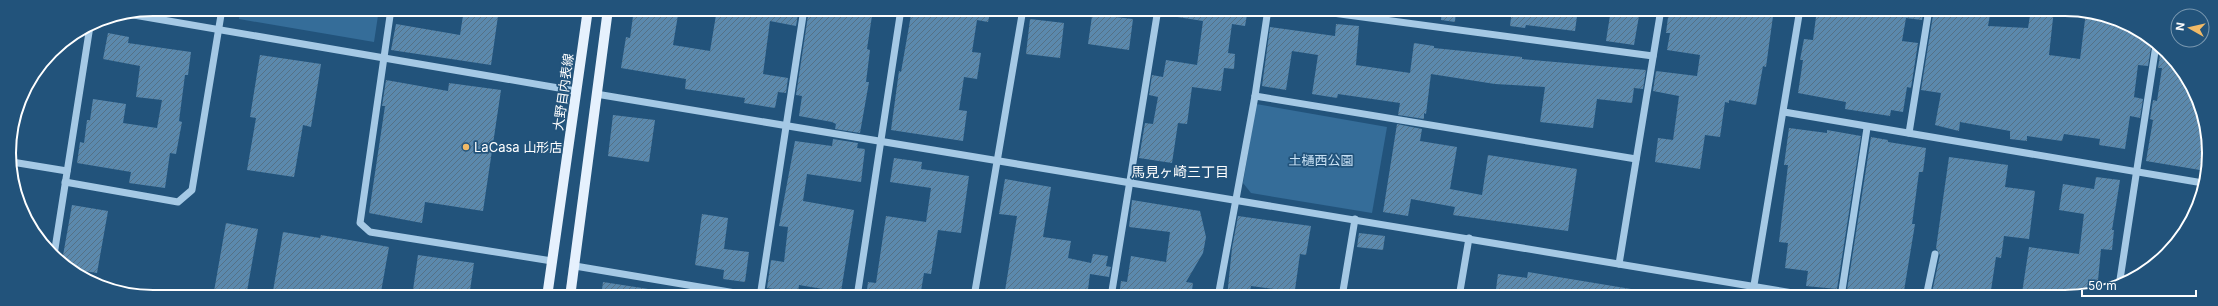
<svg xmlns="http://www.w3.org/2000/svg" width="2218" height="306" viewBox="0 0 2218 306" font-family="Inter,'Noto Sans JP',sans-serif">
<defs>
<pattern id="building-hatch" width="6" height="6" patternUnits="userSpaceOnUse"><rect width="6" height="6" fill="#5b89ad"/><path d="M-1 1l2-2M0 6l6-6M5 7l2-2" fill="none" stroke="#557186"/></pattern>
</defs>
<rect width="100%" height="100%" fill="#22537b"/>
<g fill="#356d99">
<path d="M240,9h139l-5,33 -135,-23z"/>
<path d="M1256,104l131,23 -15,86 -121,-20 -8,-10z"/>
</g>
<g fill="url(#building-hatch)">
<path d="M464,9h35l-8,56 -100,-15 5,-26 64,11z"/>
<path d="M634,9h45l-6,36 37,6 7,-42h82l-3,17 -26,-5 -7,53 25,4 -2,15 -8,-1 -3,16 -31,-5 1,-5 -60,-9 1,-10 -65,-11 5,-31 4,1z"/>
<path d="M809,9h64l-6,40 3,1 -4,32h3l-9,51 -25,-4 1,-5 -4,-2 -33,-6 3,-20 -6,-1z"/>
<path d="M912,9h79l-3,13 -11,-2 -5,32 9,1 -4,26 -13,-2 -5,33 8,1 -4,30 -72,-11 8,-59 2,1z"/>
<path d="M1093,9h23l-1,8 18,2 -4,31 -41,-6z"/>
<path d="M1171,9h77l-3,17 -13,-2 -4,29 7,1 -1,15 -10,-1 -3,23 -29,-4 -5,37 -9,-1 -6,40 -33,-5 6,-35 8,1 5,-27 -9,-2 3,-20 11,2 3,-17 31,5 6,-44 -32,-5z"/>
<path d="M1442,9h14l-1,13 -14,-2z"/>
<path d="M1512,9h66l-3,22 -49,-6 -1,3 -15,-2z"/>
<path d="M1611,9h23l-1,6 6,1 -5,29 -28,-4z"/>
<path d="M1669,9h105l-8,58 -3,-1 -7,39 -27,-5v3l-4,-1 -5,35 -15,-2 -5,34 -45,-7 3,-24 15,2 6,-44 -26,-5 3,-20 41,5 3,-21 -33,-5 3,-17h-4z"/>
<path d="M1817,9h107l-2,11 -16,-2 -4,23 16,2 -7,45 -4,-1 -4,25 -12,-2 -1,6 -45,-7 1,-7 -48,-9 5,-33h-3l4,-21 9,1z"/>
<path d="M1934,9h57l-3,17 40,2 3,-19h23l-5,46 31,4 6,-47 43,12 23,18 -4,24 -10,-1 -4,32 9,2 -3,19 -10,-2 -5,33 -26,-4 1,-6 -36,-5 -2,7 -35,-5v5l-17,-2v-8l-50,-9 -1,9 -24,-6 6,-32 -20,-3z"/>
<path d="M1030,19l34,4 -4,35 -34,-4z"/>
<path d="M1336,24l23,2 -3,39 54,8 4,-30 20,3v2l88,9v2l124,11 -3,19 -9,-1 -2,15 -35,-4 -4,29 -53,-6 5,-35 -50,-3 -64,-10 -5,40 -2,-1v6l-26,-4 2,-12 -62,-9 -1,4 -25,-4 6,-39 -26,-4 -6,39 -24,-4 8,-59 65,9z"/>
<path d="M108,33l21,4 -1,6 63,9 -3,23h-3l-6,46 3,1 -6,32 -6,-1 -5,35 -36,-5 2,-11 -54,-9 3,-21 4,1 3,-23h3l3,-21 33,5 -3,19 34,5 5,-28 -26,-3 4,-31 -37,-7z"/>
<path d="M2161,48l12,10 28,49 8,56 -3,8 -60,-10 7,-41 -3,-1 3,-19 4,1 5,-33h-4z"/>
<path d="M260,55l61,9 -10,63 -8,-2 -9,52 -47,-7 9,-52 -6,-1z"/>
<path d="M386,80l62,11 1,-8 52,7 -18,121 -58,-9 -3,21 -53,-10 16,-107h-3z"/>
<path d="M613,115l42,5 -6,42 -41,-6z"/>
<path d="M1397,124l25,5 -2,12 37,6 -7,42 32,6 6,-40 89,14 -9,62 -115,-16 2,-8 -44,-8 -3,17 -25,-4z"/>
<path d="M1789,128l38,5v-3l34,6 -24,153 -31,-3 2,-15 -23,-3 3,-25 -9,-1 9,-77h-4z"/>
<path d="M1871,137l17,3v2l38,6 -3,24h-4l-7,52h3l-12,73h-25l-31,-7z"/>
<path d="M833,139l25,4 -1,5 8,1 -4,33 -54,-8 -4,27 51,9 -13,82 -42,-7 -1,8 -31,-5 4,-28 13,2 4,-35 -9,-1 16,-85 37,5z"/>
<path d="M1949,157l59,8 -3,22 30,4 -6,48 -25,-3 -3,22 -5,-1 -6,40h-59l9,-42 -4,-7z"/>
<path d="M894,158l28,4 -1,7 48,7 -8,57 -23,-3 -7,44 -7,-1 -4,24h-54l2,-15 8,1 10,-67 40,6 5,-34 -41,-6z"/>
<path d="M2096,177l24,3 -8,50h2l-2,20 -11,-1 -4,42 -23,6h-21l-31,-4 7,-46 50,7 5,-40 -25,-4 4,-26 31,5z"/>
<path d="M1005,179l46,8 -8,50 28,4 -3,17 23,5 2,-9 15,2 -2,10 5,1 -2,10 -19,-3 -3,23h-83l13,-81 -18,-2z"/>
<path d="M1132,200l68,11 6,26 -3,16 -17,29 7,1 -2,14h-72l2,-16 6,1 4,-26 35,6 4,-30 -41,-5z"/>
<path d="M72,205l36,6 -11,62 -25,-4 -10,-8z"/>
<path d="M702,214l26,4 -4,31 25,3 -4,30 -22,-3 1,-9 -29,-5z"/>
<path d="M1238,216l73,10 -5,29 -6,-1 -6,43h-21l1,-8 -23,-3 -2,11h-22l5,-49z"/>
<path d="M226,223l32,6 -12,68h-33z"/>
<path d="M283,232l37,6 1,-3 68,12 -8,45 -18,-3 -1,8h-90z"/>
<path d="M1359,233l26,3 -2,14 -26,-3z"/>
<path d="M418,255l56,8 -5,34h-57z"/>
<path d="M1528,272l109,18v7h-142l3,-23 29,4z"/>
<path d="M603,282l52,8 -1,7h-53z"/>
</g>
<g fill="none" stroke-linecap="round" stroke-linejoin="round">
<g stroke="#a5c9e5" stroke-width="7">
<path d="M391,9l-31,214 10,9 182,29"/>
<path d="M1303,9l350,47"/>
<path d="M128,14l448,77"/>
<path d="M596,94l1221,203"/>
<path d="M1255,96l381,63"/>
<path d="M1784,112l419,71"/>
<path d="M1909,133l20,-124"/>
<path d="M12,162l55,9"/>
<path d="M65,182l113,20 14,-12 30,-181"/>
<path d="M54,255l36,-229"/>
<path d="M1619,264l42,-255"/>
<path d="M575,266l184,31"/>
<path d="M2119,286l37,-241"/>
<path d="M760,297l44,-288"/>
<path d="M857,297l44,-288"/>
<path d="M974,297l49,-288"/>
<path d="M1111,297l47,-288"/>
<path d="M1218,297l37,-201 13,-87"/>
<path d="M1342,297l13,-78"/>
<path d="M1459,297l10,-59"/>
<path d="M1752,297l48,-288"/>
<path d="M1841,297l26,-169"/>
<path d="M1926,297l9,-43"/>
</g>
<g stroke="#e6f1fd" stroke-width="10">
<path d="M547,297l41,-288"/>
<path d="M570,297l38,-288"/>
</g>
</g>
<circle fill="#f1ba67" stroke="#22537b" stroke-width="1.5" cx="466" cy="147" r="4"/>
<g text-anchor="middle" dominant-baseline="central" stroke-width="3.5" stroke-linejoin="round" paint-order="stroke">
<g font-size="13" fill="#fff" stroke="#22537b">
<text transform="translate(563 92) rotate(-82)">大野目内表線</text>
</g>
<g font-size="13" fill="#fff" stroke="#22537b" text-anchor="start">
<text x="474" y="147">LaCasa 山形店</text>
</g>
<g font-size="13" fill="#c8e1f4" stroke="#22537b">
<text x="1321" y="160">土樋西公園</text>
</g>
<g font-size="14" fill="#fff" stroke="#22537b">
<text x="1180" y="171">馬見ヶ崎三丁目</text>
</g>
</g>
<path d="M0 0H2218V306H0ZM153 16H2065A137 137 0 0 1 2202 153V153A137 137 0 0 1 2065 290H153A137 137 0 0 1 16 153V153A137 137 0 0 1 153 16Z" fill="#22537b" fill-rule="evenodd"/>
<path fill="none" stroke="#fff" stroke-width="2" d="M153 16H2065A137 137 0 0 1 2202 153V153A137 137 0 0 1 2065 290H153A137 137 0 0 1 16 153V153A137 137 0 0 1 153 16Z"/>
<g transform="translate(2190 28) rotate(278)"><circle r="19" fill="#22537b" stroke="#7a98b0"/>
<path d="M0-3L7 15L0 10L-7 15Z" fill="#f1ba67"/>
<text y="-6" font-size="11" font-weight="bold" text-anchor="middle" fill="#ffffff">N</text>
</g>
<path d="M2082 290v6h114v-6" fill="none" stroke="#ffffff" stroke-width="2"/>
<text x="2088" y="290" font-size="12" fill="#ffffff" stroke="#22537b" stroke-width="3" paint-order="stroke">50 m</text>
</svg>
